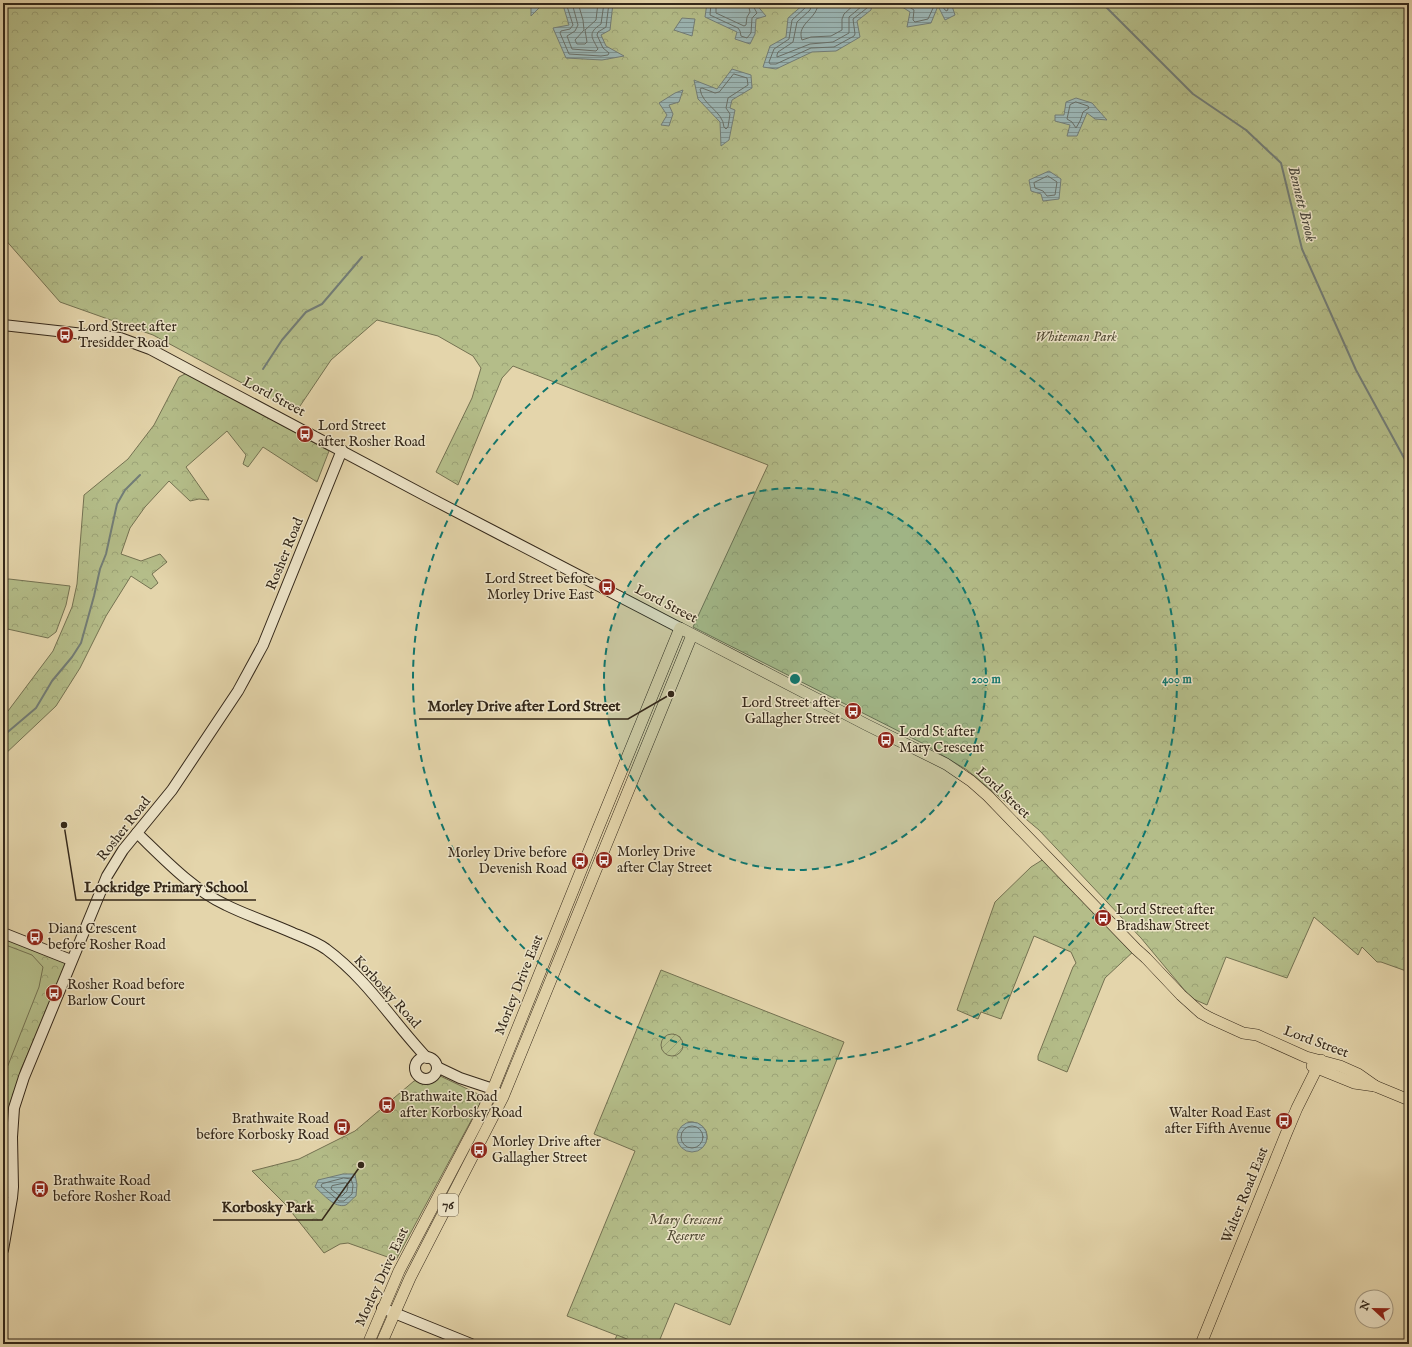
<svg xmlns="http://www.w3.org/2000/svg" width="1412" height="1347" viewBox="0 0 1412 1347" font-family="'IM FELL English',serif">
<defs>
<pattern id="park-crowns" width="20" height="18" patternUnits="userSpaceOnUse"><rect width="20" height="18" fill="#b4bd89"/><path d="M2 6a3 3 0 1 1 6 0M12 15a3 3 0 1 1 6 0" fill="none" stroke="#9ba276"/></pattern>
<pattern id="garden-furrows" width="10" height="10" patternUnits="userSpaceOnUse"><rect width="10" height="10" fill="#b4bd89"/><path d="M-1 1l2-2M0 10L10 0M9 11l2-2" fill="none" stroke="#9ba276"/></pattern>
<pattern id="water-rules" width="6" height="5" patternUnits="userSpaceOnUse"><rect width="6" height="5" fill="#9bb6b5"/><path d="M0 2.5h6" fill="none" stroke="#7f9492"/></pattern>
</defs>
<rect width="100%" height="100%" fill="#e4d5ab"/>
<filter id="stains"><feTurbulence type="fractalNoise" baseFrequency=".005" numOctaves="4"/><feColorMatrix values="0 0 0 0 .2 0 0 0 0 .09 0 0 0 0 .02 0 0 0 .5 -.17"/></filter>
<radialGradient id="worn" r=".72"><stop offset=".6" stop-color="#630" stop-opacity="0"/><stop offset="1" stop-color="#630" stop-opacity=".3"/></radialGradient>
<g fill="url(#park-crowns)" stroke="#747252" fill-rule="evenodd">
<path d="M3,3h1406v969l-28,-10h-4l-15,-15 -4,8 -44,-38 -27,61 -61,-21 -19,48 -16,-7 -50,-60 -102,-108 -72,-60 -45,-27 -229,-116 75,-162 -255,-99 -11,12 -44,107 -22,-13 36,-74 9,-30 -8,-12 -35,-20 -61,-16 -46,40 -35,52 -143,-77 -93,-33 -57,-65z"/>
<path d="M187,373l142,78 -12,31 -54,-35 -15,20 -5,-3 3,-9 -19,-24 -41,36 23,33 -10,-1 -9,2 -21,-20 -24,26 -15,21 -9,26 20,7 19,-7 7,8 -15,12 6,9 -7,6 -20,-13 -25,40 -26,52 -24,38 -53,50v-41l5,-4 45,-60 19,-44 5,-23 7,-89 44,-36 26,-34 25,-48z"/>
<path d="M9,579l61,7 -4,19 -10,27 -8,6 -45,-10v-48z"/>
<path d="M1047,857l89,92 -31,29 -38,94 -29,-12v-4l35,-89 3,-4 -5,-11 -37,-16 -33,83 -20,-7 -3,7 -21,-9 38,-108 36,-35z"/>
<path d="M3,933l67,26 -49,110 -10,38 -2,76 -5,49z"/>
<path d="M661,970l183,72 -114,283 -55,-22 -17,41h-19l-72,-28 68,-165 -41,-17zM673,1034l7,3 -1,16c-6,4 -13,2 -17,-5zM688,1122c17,-1 25,14 14,26z"/>
<path d="M438,1075l40,19 2,10 -84,156 -48,-17 -8,1 -16,9 -39,-49 -33,-33 47,-12 56,-28 59,-50z"/>
</g>
<circle fill="url(#garden-furrows)" stroke="#747252" cx="672" cy="1045" r="11"/>
<g fill="#b4bd89" stroke="#747252">
<path d="M3,944l29,11 11,12 -4,20 -36,91z"/>
<path d="M617,1335l22,9h-26z"/>
</g>
<g fill="url(#water-rules)" stroke="#727d77">
<path d="M531,3h13l-13,13z"/>
<path d="M558,3h55l-3,27 -9,5 5,11 18,10 -22,4 -36,-2 -13,-30 16,-3 -6,-20z"/>
<path d="M707,3h48l11,13 -10,3 -1,15 -5,10 -15,-5 2,-7 -32,-15z"/>
<path d="M805,3h67l-1,7 -14,11 3,16 -24,14 -24,1 -36,17 -13,-2 7,-21 16,-9 2,-19z"/>
<path d="M896,3h55l4,12 -10,5 -7,-14 -7,17 -24,4 3,-15z"/>
<path d="M682,18l13,1 -3,17 -18,-6z"/>
<path d="M732,69l19,6 1,13 -20,12 -2,8 5,2 -6,30 -8,6 -1,-24 -22,-23 -4,-19 23,9z"/>
<path d="M683,90l-4,12 -10,3 4,9 -4,12 -8,-1 6,-10 -8,-12 16,-10z"/>
<path d="M1076,98l16,5 15,17 -12,-1 -8,-6 -10,23h-10l3,-11 -15,-4v-6h9l2,-13z"/>
<path d="M1049,171l12,8 -2,20 -16,2 -2,-7 -10,-3 -2,-11z"/>
<circle cx="692" cy="1137" r="15"/>
<path d="M343,1174h12l2,11 -1,11c-3,2 -7,7 -10,9 -11,4 -23,-11 -31,-18l3,-7z"/>
</g>
<g fill="none" stroke-linecap="round" stroke-linejoin="round">
<g stroke="#686f68" stroke-width="1">
<path d="M566,3l7,22 -3,4 -9,2 -1,2 9,21 32,2 7,-1 1,-2 -6,-5 -6,-13 1,-3 8,-5 3,-24"/>
<path d="M572,3l6,22 -3,6 -8,5 5,13 24,2 2,-2c-7,-13 -10,-16 3,-25l3,-21"/>
<path d="M578,3l5,17 1,10 -9,10 2,4h8l2,-2 -2,-12 11,-10 2,-17"/>
<path d="M711,3l-1,12 28,13 2,3 1,5 6,2 4,-5 1,-15 5,-5 -4,-7v-3"/>
<path d="M716,3v10l28,13 2,-1 1,-8 3,-5 -2,-9"/>
<path d="M807,3l-1,4 -14,13 -3,19 -15,10 -5,13 1,2h6l35,-16 23,-1 20,-11 1,-2 -2,-15 14,-11 1,-5"/>
<path d="M812,3l-2,7 -13,12 -4,20 -15,10 -1,3v2l33,-13 23,-2 16,-9v-16l13,-11 1,-3"/>
<path d="M818,3c0,16 -22,20 -16,37l9,-3 20,-1 11,-6v-11l2,-5 12,-11"/>
<path d="M903,3l11,7 -1,10 2,2 13,-3 6,-13 2,-3 5,1 4,6 2,1 1,-2 -1,-6"/>
<path d="M734,74l13,4 1,7 -20,13 -2,10 4,6 -2,13 -2,2 -2,-2c-1,-16 -22,-22 -24,-38l2,-1 13,5 4,-1z"/>
<path d="M1076,102l12,4 1,2 -6,4 -3,9 -4,7 -4,-6 -5,-3 3,-14z"/>
<path d="M1048,176l9,6 -2,13 -8,1 -4,-5 -8,-3 -1,-5z"/>
<circle cx="692" cy="1137" r="11"/>
<path d="M344,1178l7,1 2,6 -1,9 -8,7h-5l-18,-15 1,-2z"/>
<path d="M346,1183l2,2 -1,6 -5,5h-2l-9,-7 1,-3z"/>
</g>
<g stroke="#727d77" stroke-width="2">
<path d="M1102,3l91,91 53,36 35,33 21,86 54,121 53,97"/>
<path d="M263,369l19,-29 24,-28 16,-8 40,-47"/>
<path d="M3,736l33,-28 16,-27 20,-24 9,-14 13,-47 6,-27 6,-15 11,-50 8,-14 15,-15"/>
</g>
<defs>
<g id="secondary">
<path d="M3,325l117,13 30,11 278,148 252,131"/>
<path d="M137,833c26,25 56,57 89,72 22,11 45,18 67,28 12,5 23,9 33,16 42,31 66,72 101,109"/>
<path d="M3,933l68,27"/>
<circle cx="426" cy="1068" r="11"/>
<path d="M437,1067l23,11 33,11 6,5"/>
<path d="M3,1250l9,-52 1,-11 -1,-50 2,-29 10,-31 83,-201 16,-26 49,-60 66,-99 25,-46 79,-195"/>
<path d="M382,1308l89,36"/>
</g>
<g id="primary">
<path d="M1312,1066l42,17 21,3 34,14"/>
<path d="M368,1344l31,-73 78,-148 16,-34 104,-258 83,-203 187,97 79,39 25,17 17,15 148,153 10,9 35,37 20,18 9,5 33,15 14,2 49,22 34,9 18,8 17,12"/>
<path d="M381,1344l29,-66 93,-181 189,-462"/>
<path d="M1201,1344l85,-210 11,-26 24,-48"/>
</g>
</defs>
<use href="#secondary" stroke="#34281a" stroke-width="12"/>
<use href="#primary" stroke="#34281a" stroke-width="12"/>
<use href="#secondary" stroke="#ede4c8" stroke-width="10"/>
<use href="#primary" stroke="#e4d5ab" stroke-width="11"/>
</g>
<circle cx="795" cy="679" r="191" fill="#0f766e" fill-opacity=".12"/>
<g fill="none" stroke="#0f766e" stroke-width="2" stroke-dasharray="7 5">
<circle cx="795" cy="679" r="191"/>
<circle cx="795" cy="679" r="382"/>
</g>
<defs>
<symbol id="bus-disc" viewBox="-11 -11 22 22"><circle r="9.5" fill="#8f2418" stroke="#ede4c8"/><path d="M-5-6H5V4H4V6H2V4H-2V6H-4V4H-5ZM-3.5-4V0h7V-4ZM-3.5 1.2v1.5H-2V1.2ZM2 1.2v1.5H3.5V1.2Z" fill="#fff"/></symbol>
</defs>
<g fill-rule="evenodd">
<use href="#bus-disc" x="55" y="325" width="20" height="20"/>
<use href="#bus-disc" x="295" y="424" width="20" height="20"/>
<use href="#bus-disc" x="597" y="577" width="20" height="20"/>
<use href="#bus-disc" x="843" y="701" width="20" height="20"/>
<use href="#bus-disc" x="876" y="730" width="20" height="20"/>
<use href="#bus-disc" x="594" y="850" width="20" height="20"/>
<use href="#bus-disc" x="570" y="851" width="20" height="20"/>
<use href="#bus-disc" x="1093" y="908" width="20" height="20"/>
<use href="#bus-disc" x="25" y="927" width="20" height="20"/>
<use href="#bus-disc" x="44" y="983" width="20" height="20"/>
<use href="#bus-disc" x="377" y="1095" width="20" height="20"/>
<use href="#bus-disc" x="1274" y="1111" width="20" height="20"/>
<use href="#bus-disc" x="332" y="1117" width="20" height="20"/>
<use href="#bus-disc" x="469" y="1140" width="20" height="20"/>
<use href="#bus-disc" x="30" y="1179" width="20" height="20"/>
</g>
<g text-anchor="middle" dominant-baseline="central" stroke-width="3" stroke-linejoin="round" paint-order="stroke">
<rect fill="#ede4c8" stroke="#6c604e" stroke-width="1" x="438" y="1194" width="20" height="22" rx="3"/>
<g font-size="13" font-weight="bold" fill="#34281a">
<text x="448" y="1205">76</text>
</g>
<g font-size="14" fill="#34281a" stroke="#ede4c8" text-anchor="start">
<text x="78" y="327">Lord Street after<tspan x="78" dy="16">Tresidder Road</tspan></text>
<text x="318" y="426">Lord Street<tspan x="318" dy="16">after Rosher Road</tspan></text>
<text x="594" y="579" text-anchor="end">Lord Street before<tspan x="594" dy="16">Morley Drive East</tspan></text>
<text x="840" y="703" text-anchor="end">Lord Street after<tspan x="840" dy="16">Gallagher Street</tspan></text>
<text x="899" y="732">Lord St after<tspan x="899" dy="16">Mary Crescent</tspan></text>
<text x="617" y="852">Morley Drive<tspan x="617" dy="16">after Clay Street</tspan></text>
<text x="567" y="853" text-anchor="end">Morley Drive before<tspan x="567" dy="16">Devenish Road</tspan></text>
<text x="1116" y="910">Lord Street after<tspan x="1116" dy="16">Bradshaw Street</tspan></text>
<text x="48" y="929">Diana Crescent<tspan x="48" dy="16">before Rosher Road</tspan></text>
<text x="67" y="985">Rosher Road before<tspan x="67" dy="16">Barlow Court</tspan></text>
<text x="400" y="1097">Brathwaite Road<tspan x="400" dy="16">after Korbosky Road</tspan></text>
<text x="1271" y="1113" text-anchor="end">Walter Road East<tspan x="1271" dy="16">after Fifth Avenue</tspan></text>
<text x="329" y="1119" text-anchor="end">Brathwaite Road<tspan x="329" dy="16">before Korbosky Road</tspan></text>
<text x="492" y="1142">Morley Drive after<tspan x="492" dy="16">Gallagher Street</tspan></text>
<text x="53" y="1181">Brathwaite Road<tspan x="53" dy="16">before Rosher Road</tspan></text>
</g>
<g font-size="14" font-style="italic" fill="#544d36" stroke="#ede4c8">
<text x="1076" y="337">Whiteman Park</text>
<text x="686" y="1220">Mary Crescent<tspan x="686" dy="16">Reserve</tspan></text>
</g>
<g font-size="14" fill="#34281a" stroke="#ede4c8">
<text transform="translate(274 397) rotate(28)">Lord Street</text>
<text transform="translate(285 554) rotate(-68)">Rosher Road</text>
<text transform="translate(666 604) rotate(27)">Lord Street</text>
<text transform="translate(1003 793) rotate(43)">Lord Street</text>
<text transform="translate(124 829) rotate(-52)">Rosher Road</text>
<text transform="translate(519 985) rotate(-68)">Morley Drive East</text>
<text transform="translate(387 992) rotate(48)">Korbosky Road</text>
<text transform="translate(1316 1042) rotate(20)">Lord Street</text>
<text transform="translate(1245 1195) rotate(-68)">Walter Road East</text>
<text transform="translate(382 1277) rotate(-65)">Morley Drive East</text>
</g>
<g font-size="15" font-style="italic" fill="#4e4c41" stroke="#ede4c8">
<text transform="translate(1302 204) rotate(76)">Bennett Brook</text>
</g>
</g>
<circle cx="795" cy="679" r="6" fill="#0f766e" stroke="#ede4c8" stroke-width="2"/>
<g font-size="12" text-anchor="middle" font-weight="bold" fill="#0f766e" stroke="#ede4c8" stroke-width="3" stroke-linejoin="round" paint-order="stroke">
<text x="986" y="683">200 m</text>
<text x="1177" y="683">400 m</text>
</g>
<path fill="none" stroke="#34281a" stroke-width="1.5" d="M671 694L628 719H419M64 825L76 900H256M361 1165L322 1220H213"/>
<g fill="#34281a" stroke="#ede4c8" stroke-width="1.5">
<circle cx="671" cy="694" r="4"/>
<circle cx="64" cy="825" r="4"/>
<circle cx="361" cy="1165" r="4"/>
</g>
<g font-size="15" text-anchor="middle" font-weight="bold" fill="#34281a" stroke="#ede4c8" stroke-width="3" stroke-linejoin="round" paint-order="stroke">
<text x="524" y="711">Morley Drive after Lord Street</text>
<text x="166" y="892">Lockridge Primary School</text>
<text x="268" y="1212">Korbosky Park</text>
</g>
<rect width="1412" height="1347" fill="none" stroke="#e4d5ab" stroke-width="16"/>
<rect x="4" y="4" width="1404" height="1339" fill="none" stroke="#34281a" stroke-width="2"/>
<rect x="8" y="8" width="1396" height="1331" fill="none" stroke="#34281a"/>
<g transform="translate(1374 1309) rotate(292)"><circle r="19" fill="#ede4c8" stroke="#a39982"/>
<path d="M0-3L7 15L0 10L-7 15Z" fill="#8f2418"/>
<text y="-6" font-size="11" font-weight="bold" text-anchor="middle" fill="#34281a">N</text>
</g>
<rect width="100%" height="100%" filter="url(#stains)"/>
<rect width="100%" height="100%" fill="url(#worn)"/>
</svg>
